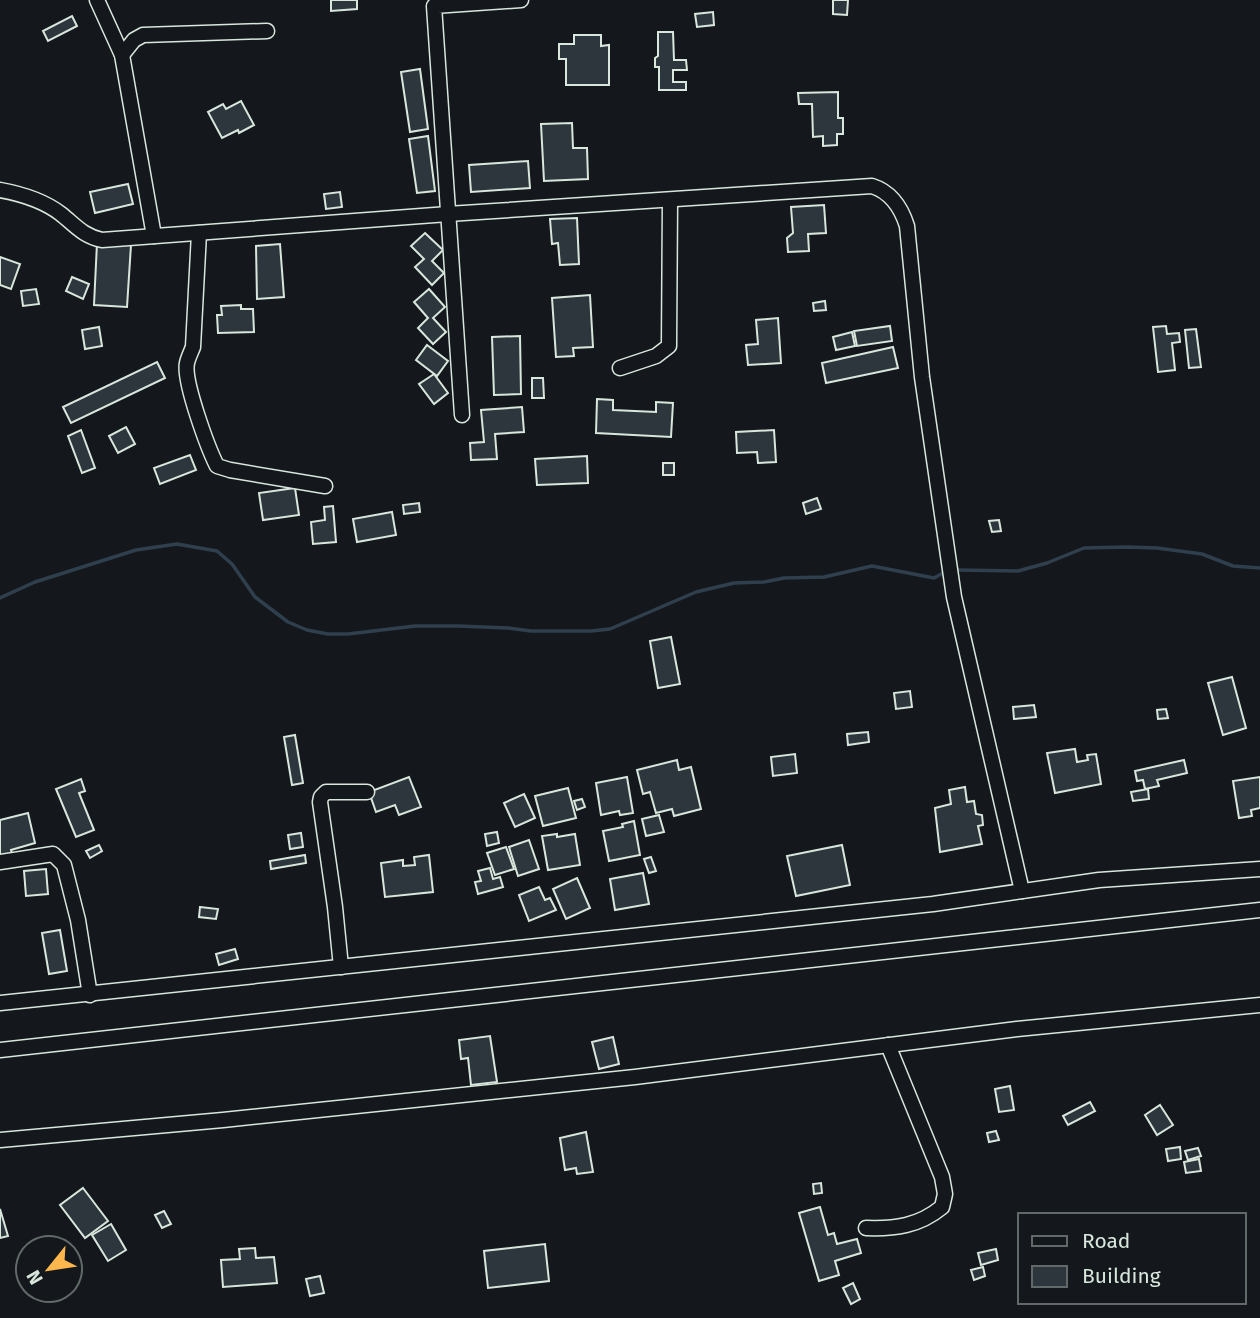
<svg xmlns="http://www.w3.org/2000/svg" width="1260" height="1318" viewBox="0 0 1260 1318" font-family="'Fira Sans',sans-serif">
<rect width="100%" height="100%" fill="#14181c"/>
<g fill="none" stroke-linecap="round" stroke-linejoin="round">
<g stroke="#2f3f4d" stroke-width="3.5">
<path d="M956,570l62,1 29,-8 37,-15 43,-1 30,1 45,6 31,12 27,2"/>
<path d="M0,598l35,-16 101,-32 41,-6 40,7 15,13 23,33 33,25 19,8 21,4h20l67,-8h43l50,2 23,3h60l19,-2 86,-37 38,-9 30,-1 20,-4 40,-1 48,-11 62,12 9,-5"/>
</g>
</g>
<g fill="#2c363c" stroke="#d8e6dc" stroke-width="2">
<path d="M331,0h26v9l-26,2z"/>
<path d="M833,0h15l-1,15 -14,-1z"/>
<path d="M713,12l1,13 -17,2 -2,-13z"/>
<path d="M72,16l5,10 -29,15 -5,-10z"/>
<path d="M658,32h15l1,28h12l1,10h-14v12h13v8h-27v-23h-4v-9l3,-2z"/>
<path d="M574,35h27v11l8,-1v40h-43v-26h-7v-15h15z"/>
<path d="M420,69l8,60 -18,3 -9,-60z"/>
<path d="M838,92v26h5v16h-6v11l-14,1v-10l-10,1 -1,-33h-13l-1,-11z"/>
<path d="M241,101l13,24 -15,8 -1,-3 -16,8 -14,-26 15,-8 3,5z"/>
<path d="M572,123l1,25h14l1,31 -44,2 -3,-57z"/>
<path d="M428,136l7,55 -18,2 -8,-54z"/>
<path d="M528,161l2,27 -59,4 -2,-27z"/>
<path d="M128,184l5,20 -38,9 -5,-21z"/>
<path d="M340,192l2,15 -16,2 -2,-15z"/>
<path d="M824,205l2,28 -18,1 1,17 -21,1 -1,-14 6,-5 -2,-26z"/>
<path d="M577,218l2,46 -19,1 -2,-22 -6,1 -2,-25z"/>
<path d="M425,233l18,17 -11,11 12,12 -12,12 -17,-18 9,-8 -13,-13z"/>
<path d="M97,243l34,2 -4,62 -33,-2z"/>
<path d="M280,244l4,53 -27,2 -1,-53z"/>
<path d="M0,257l20,7 -9,25 -11,-4z"/>
<path d="M72,277l17,7 -6,15 -17,-8z"/>
<path d="M36,289l3,15 -16,2 -2,-15z"/>
<path d="M429,289l16,18 -12,11 13,14 -13,12 -15,-16 10,-10 -14,-16z"/>
<path d="M590,295l3,52 -20,1 1,8 -18,1 -4,-59z"/>
<path d="M825,301l1,9 -12,1 -1,-8z"/>
<path d="M241,305v4h12l1,23 -36,1 -1,-18h5l-1,-9z"/>
<path d="M778,318l3,45 -33,2 -2,-20 12,-1 -2,-24z"/>
<path d="M890,326l2,15 -35,5 -3,-15z"/>
<path d="M1166,326l1,8 12,-1 1,9 -8,1 3,27 -17,2 -5,-45z"/>
<path d="M99,327l3,19 -17,3 -3,-19z"/>
<path d="M1196,329l5,38 -12,1 -4,-38z"/>
<path d="M852,332l3,14 -19,4 -3,-13z"/>
<path d="M520,336l1,58 -27,1 -2,-58z"/>
<path d="M427,345l21,16 -11,15 -21,-16z"/>
<path d="M893,347l5,21 -72,15 -4,-20z"/>
<path d="M157,362l8,16 -94,45 -8,-16z"/>
<path d="M434,374l14,19 -14,11 -15,-20z"/>
<path d="M532,378h11l1,20h-12z"/>
<path d="M597,399l16,1v10l43,2v-10l17,1 -2,34 -75,-4z"/>
<path d="M522,407l2,25 -29,2 2,25 -26,1 -1,-17 14,-1 -3,-32z"/>
<path d="M126,427l9,17 -17,9 -9,-17z"/>
<path d="M81,430l14,38 -13,5 -14,-37z"/>
<path d="M774,430l2,32 -18,1 -1,-11 -20,1 -1,-21z"/>
<path d="M190,455l6,15 -36,14 -6,-16z"/>
<path d="M587,456l1,27 -51,2 -2,-26z"/>
<rect x="663" y="463" width="11" height="12"/>
<path d="M295,488l4,27 -36,5 -4,-27z"/>
<path d="M817,498l4,11 -15,5 -3,-11z"/>
<path d="M419,503l1,9 -16,2 -1,-9z"/>
<path d="M333,506l3,36 -23,2 -2,-22 14,-2 -1,-13z"/>
<path d="M392,512l4,23 -39,7 -4,-23z"/>
<path d="M999,520l2,11 -9,1 -3,-11z"/>
<path d="M671,637l9,47 -22,4 -8,-47z"/>
<path d="M1232,677l14,51 -23,7 -15,-52z"/>
<path d="M910,691l2,16 -16,2 -2,-16z"/>
<path d="M1034,705l2,12 -22,2 -1,-12z"/>
<path d="M1166,709l2,9 -10,1 -1,-9z"/>
<path d="M868,732l1,10 -21,3 -1,-11z"/>
<path d="M295,735l8,48 -11,2 -8,-48z"/>
<path d="M1075,749l2,13 11,-2 -1,-5 9,-1 5,30 -46,9 -8,-40z"/>
<path d="M795,754l2,19 -24,3 -2,-19z"/>
<path d="M677,760l2,10 12,-3 10,42 -27,7 -2,-7 -16,4 -6,-21 -7,2 -6,-24z"/>
<path d="M1184,760l3,13 -30,7 2,6 -14,3 -2,-9 -6,1 -2,-10z"/>
<path d="M409,777l12,30 -22,8 -4,-10 -19,7 -7,-20z"/>
<path d="M627,777l6,36 -13,2 -1,-4 -18,4 -5,-32z"/>
<path d="M1260,777v31l-9,2 1,6 -13,2 -6,-37z"/>
<path d="M81,779l4,12 -6,2 15,37 -18,7 -20,-48z"/>
<path d="M965,787l2,15 7,-1 2,13 6,1 1,10 -5,1 4,18 -42,8 -5,-44 16,-4 -2,-14z"/>
<path d="M568,788l8,30 -33,8 -8,-30z"/>
<path d="M1148,789l1,10 -16,2 -2,-9z"/>
<path d="M524,794l11,24 -20,9 -11,-24z"/>
<path d="M582,799l3,8 -8,3 -3,-9z"/>
<path d="M28,813l7,30 -24,7 2,7h-13v-37z"/>
<path d="M659,815l5,17 -18,4 -4,-17z"/>
<path d="M634,821l6,34 -31,6 -6,-30 20,-4 -1,-3z"/>
<path d="M497,832l2,11 -12,3 -2,-12z"/>
<path d="M301,833l2,14 -13,2 -2,-14z"/>
<path d="M557,834v3l18,-3 5,31 -32,5 -6,-34z"/>
<path d="M529,840l10,29 -21,7 -9,-29z"/>
<path d="M99,845l3,6 -12,7 -4,-7z"/>
<path d="M842,845l8,40 -54,11 -9,-40z"/>
<path d="M506,847l8,22 -19,6 -8,-22z"/>
<path d="M305,855l1,8 -35,6 -1,-8z"/>
<path d="M429,855l4,37 -48,5 -4,-34 22,-3v6l12,-1 -1,-8z"/>
<path d="M651,857l5,14 -7,2 -5,-14z"/>
<path d="M490,868l3,11 7,-2 3,10 -25,7 -3,-12 6,-1 -3,-10z"/>
<path d="M46,869l2,25 -22,2 -2,-25z"/>
<path d="M643,873l6,31 -34,6 -5,-31z"/>
<path d="M577,878l13,30 -24,11 -13,-30z"/>
<path d="M539,887l6,13 5,-2 6,12 -27,11 -10,-26z"/>
<path d="M200,907l18,2 -2,10 -17,-2z"/>
<path d="M60,930l7,41 -18,3 -7,-41z"/>
<path d="M235,949l3,10 -19,6 -3,-11z"/>
<path d="M490,1036l7,46 -26,3 -3,-27 -7,1 -2,-19z"/>
<path d="M613,1037l6,27 -20,5 -7,-27z"/>
<path d="M1010,1086l4,24 -15,2 -4,-23z"/>
<path d="M1090,1102l5,9 -27,14 -5,-9z"/>
<path d="M1160,1105l13,20 -16,10 -12,-20z"/>
<path d="M996,1131l3,9 -10,2 -2,-9z"/>
<path d="M586,1132l7,40 -16,2 -1,-6 -11,2 -5,-32z"/>
<path d="M1180,1147l1,12 -13,2 -2,-12z"/>
<path d="M1198,1148l3,8 -13,4 -3,-9z"/>
<path d="M1199,1159l2,12 -15,2 -2,-11z"/>
<path d="M821,1183l1,10 -8,1 -1,-10z"/>
<path d="M83,1188l25,33 -23,17 -25,-33z"/>
<path d="M820,1207l8,28 6,-2 3,11 20,-5 4,14 -26,8 4,14 -20,6 -20,-68z"/>
<path d="M0,1209l8,27 -8,2z"/>
<path d="M164,1211l7,13 -9,4 -7,-13z"/>
<path d="M111,1224l15,26 -18,11 -16,-26z"/>
<path d="M545,1244l4,37 -61,7 -4,-37z"/>
<path d="M255,1248l1,10 18,-1 3,26 -54,4 -2,-27 19,-1 -1,-10z"/>
<path d="M996,1249l2,11 -17,5 -3,-12z"/>
<path d="M983,1267l2,9 -11,4 -3,-10z"/>
<path d="M320,1276l4,17 -14,3 -4,-17z"/>
<path d="M853,1283l7,16 -9,5 -8,-16z"/>
</g>
<g fill="none" stroke-linecap="round" stroke-linejoin="round">
<defs>
<g id="minor">
<path d="M97,0l25,55 32,181"/>
<path d="M122,55l12,-15 9,-5 124,-4"/>
<path d="M0,190c22,4 43,10 61,24 14,11 22,22 41,26l346,-26 424,-28c19,6 29,21 35,40l15,151 32,220 68,294"/>
<path d="M199,233l-6,114c-2,5 -5,11 -6,16 -4,18 21,85 30,103l13,4 95,16"/>
<path d="M620,368l36,-12 13,-10 1,-145"/>
<path d="M462,415l-28,-409 87,-6"/>
<path d="M0,862l53,-8 11,11 14,55 12,75"/>
<path d="M341,967l-6,-60 -15,-105 1,-5 5,-5h41"/>
<path d="M0,1003l933,-99 166,-24 161,-11"/>
<path d="M0,1050l1260,-140"/>
<path d="M0,1140l223,-20 412,-43 382,-48 243,-24"/>
<path d="M866,1228c29,1 53,-2 76,-21l3,-13 -3,-17 -54,-132"/>
</g>
</defs>
<use href="#minor" stroke="#d8e6dc" stroke-width="17"/>
<use href="#minor" stroke="#14181c" stroke-width="14"/>
</g>
<rect x="1018" y="1213" width="228" height="91" fill="#14181c" stroke="#626a69" stroke-width="2"/>
<rect x="1032" y="1236" width="35" height="10" fill="#14181c" stroke="#626a69" stroke-width="2"/>
<text x="1082" y="1248" font-size="21" fill="#d8e6dc">Road</text>
<rect x="1032" y="1266" width="35" height="21" fill="#2c363c" stroke="#626a69" stroke-width="2"/>
<text x="1082" y="1283" font-size="21" fill="#d8e6dc">Building</text>
<g transform="translate(49 1269) rotate(240)"><circle r="33" fill="#14181c" stroke="#626a69" stroke-width="2"/>
<path d="M0-5L12 26L0 18L-12 26Z" fill="#ffb74d"/>
<text y="-10" font-size="19" font-weight="bold" text-anchor="middle" fill="#d8e6dc">N</text>
</g>
</svg>
